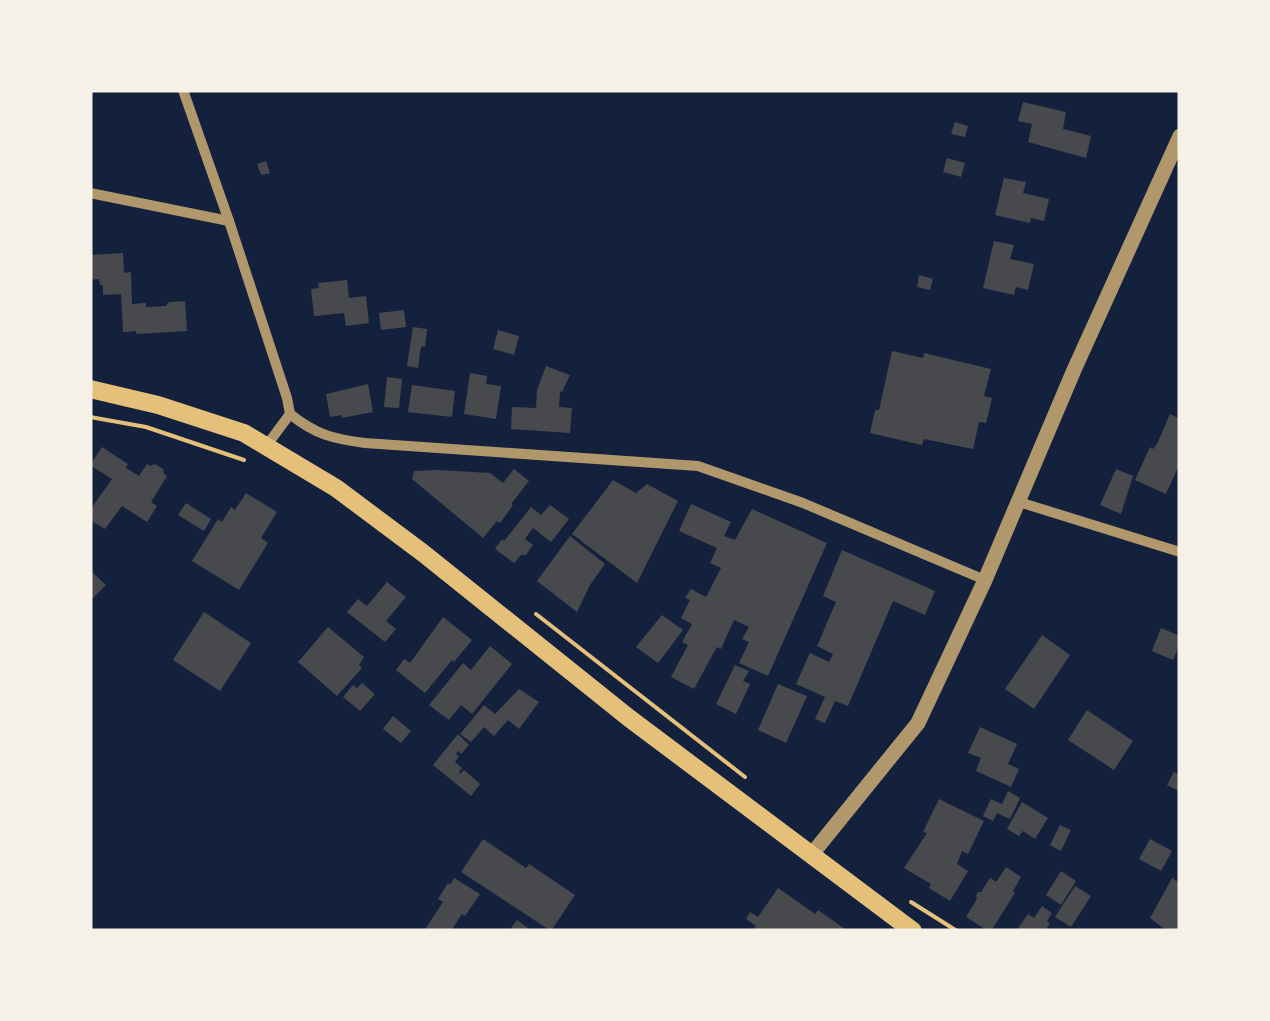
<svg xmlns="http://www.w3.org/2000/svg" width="1270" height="1021" viewBox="0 0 1270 1021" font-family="'Archivo Narrow',sans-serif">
<rect width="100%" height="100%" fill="#14213d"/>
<g fill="#48494c">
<path d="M1023,102l43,10 -3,17 28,7 -5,22 -58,-16 4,-18 -14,-3z"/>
<path d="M955,122l13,4 -3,11 -14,-3z"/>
<path d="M947,158l18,5 -4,14 -18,-5z"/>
<path d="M266,161l4,12 -9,2 -4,-11z"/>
<path d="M1004,178l22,4 -3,11 26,6 -5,22 -13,-3 -1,5 -35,-8z"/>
<path d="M994,241l20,4 -4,14 24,5 -6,26 -12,-3 -2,8 -31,-7z"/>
<path d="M123,253l1,20 7,-1 1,32 14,-1v4l20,-1 3,-4 16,-1 2,30 -51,3v-3l-13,1 -2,-38 -18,1v-10h-3l-1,-6 -9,1v-25z"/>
<path d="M919,275l14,4 -3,11 -13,-3z"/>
<path d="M347,280l2,18 17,-2 3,27 -23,3 -2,-13 -30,3 -3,-27 8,-1 -1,-5z"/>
<path d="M404,310l2,17 -25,3 -2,-17z"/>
<path d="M413,327l14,2 -2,18 -4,-1 -3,22 -11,-2z"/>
<path d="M498,330l21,6 -5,19 -21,-6z"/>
<path d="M892,351l31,7 1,-5 67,16 -7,27 8,2 -4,17 -2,8 -7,-1 -6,27 -49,-10 -2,6 -52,-12 5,-23h4z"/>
<path d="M546,366l24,9 -8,17 -2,-1 -1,16 13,1 -2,25 -59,-4 1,-22 24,1 1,-18z"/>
<path d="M470,373l17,3 -1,8 15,2 -5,33 -32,-5z"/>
<path d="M387,377l15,2 -3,29 -15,-1z"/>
<path d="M368,384l5,28 -31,6v-3l-12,2 -4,-23z"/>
<path d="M412,385l43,6 -3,26 -44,-5z"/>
<path d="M1170,414l10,5v44l-14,31 -31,-14 15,-33 3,2 4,-5z"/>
<path d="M102,447l26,17 -2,4 13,8 8,-12 3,2 5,-2 8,5 1,5 3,2 -16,26 6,4 -10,16 -25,-16 -17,23 -15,-9v-10l22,-31 -22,-14z"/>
<path d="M514,469l15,12 -18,23 2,1 -13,18 -3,-2 -14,17 -71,-59 2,-8 25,-1 51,3 13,10z"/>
<path d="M1116,469l17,7 -12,38 -21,-9z"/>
<path d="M613,480l23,13 11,-9 31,17 -41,82 -65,-49z"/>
<path d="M246,493l31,19 -16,26 7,5 -29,47 -47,-29 26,-42 4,3 9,-15 4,3z"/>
<path d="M186,503l25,16 -7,12 -26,-16z"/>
<path d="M691,504l40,18 -7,14 11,4 17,-31 75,34 -59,133 -29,-13 10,-21 -7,-3 7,-12 -15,-7 -13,29 -4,-2 -3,5 -20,37 -23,-12 17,-32 -6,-3 10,-18 -11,-6 9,-18 -5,-2 6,-9 15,8 15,-29 -11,-5 7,-15 -38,-17z"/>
<path d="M550,505l19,14 -18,23 -18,-14 -8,11 8,6 -7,10h-5l-7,8 -19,-14 7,-10 2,2 27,-34 10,8z"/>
<path d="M570,536l35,28 -15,21 -13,27 -40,-31z"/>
<path d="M842,550l93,41 -10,24 -32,-14 -45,105 -13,-5 -10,22 -10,-4 10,-22 -29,-13 14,-31 19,9 4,-8 -16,-8 19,-44 -13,-6z"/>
<path d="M90,570l16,15 -16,16z"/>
<path d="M387,582l19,15 -20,24 10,8 -11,13 -38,-30 11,-13 9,7z"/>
<path d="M204,612l47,31 -31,48 -47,-31z"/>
<path d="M662,615l21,15 -25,33 -22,-16z"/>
<path d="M443,617l29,23 -18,22 -2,-2 -27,33 -29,-23 8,-11 6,4z"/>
<path d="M328,627l36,30 -5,8 3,3 -25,28 -39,-34z"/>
<path d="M1161,628l19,8v7l-7,17 -21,-9z"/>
<path d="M1042,635l28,20 -36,54 -29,-20z"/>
<path d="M490,646l22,18 -40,50 -11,-9 -12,15 -20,-15 34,-42 8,7z"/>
<path d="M735,665l14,6 -6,10 7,3 -14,30 -20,-10z"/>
<path d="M362,683l13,11 -15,17 -17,-14 10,-12 4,3z"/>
<path d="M778,684l29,12 -21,47 -28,-13z"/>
<path d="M519,689l20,13 -20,27 -11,-9 -14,16 -10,-9 -13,15 -11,-8 24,-29 11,9z"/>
<path d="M1087,710l46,31 -19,29 -46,-30z"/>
<path d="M393,716l18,15 -10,12 -18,-14z"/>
<path d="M980,727l37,17 -9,20 11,5 -8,18 -35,-16 5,-13 -13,-5z"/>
<path d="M458,734l11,11 -8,9 -3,-3 -2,3 3,2 -4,6 7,6 -3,4 1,2 4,-4 16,14 -9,12 -38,-31z"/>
<path d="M1174,772l6,3v17l-13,-7z"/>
<path d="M1008,791l12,7 -10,21 -13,-6 -4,8 -10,-5 8,-17 11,5z"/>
<path d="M939,799l45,22 -16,33 -6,-3 -5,13 11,7 -18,30 -21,-13 2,-4 -27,-16 23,-35 -4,-1z"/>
<path d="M1022,802l26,16 -13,21 -12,-8 -4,5 -12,-7z"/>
<path d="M1060,825l11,5 -10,21 -11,-6z"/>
<path d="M483,839l43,29 3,-4 46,31 -24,36 -90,-59z"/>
<path d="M1150,839l22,12 -11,20 -22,-12z"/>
<path d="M1006,867l15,10 -8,14 2,2 -24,38h-3l-22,-14 11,-18 -1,-3 2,-4h3l9,-14 6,4z"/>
<path d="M1061,871l15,10 -15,24 -15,-10z"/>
<path d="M454,878l26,16 -15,22 -3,-2 -11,17h-27l19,-29 -5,-3 10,-16 2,2z"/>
<path d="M1172,878l8,5 -2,48 -15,-3 -13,-10z"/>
<path d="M1075,886l16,10 -20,31 -16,-10z"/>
<path d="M778,888l37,26 3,-4 30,21h-96l4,-5 -10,-7 4,-7 8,5z"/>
<path d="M1042,906l10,7 -5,8 3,3 -5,7h-29l12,-17 6,4z"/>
<path d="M517,920l15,11h-23z"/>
</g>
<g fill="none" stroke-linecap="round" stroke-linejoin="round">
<g stroke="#e5c07b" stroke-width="4">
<path d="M90,417l56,10 98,33"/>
<path d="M536,614l209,163"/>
<path d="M911,902l46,29"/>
</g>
<g stroke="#b1986c" stroke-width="10">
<path d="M183,90l46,131 58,177 3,16 -23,31"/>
<path d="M90,193l139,28"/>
<path d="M290,414c26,21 44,25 75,29l333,23 105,37 182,77"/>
<path d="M1019,502l161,50"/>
</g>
<path stroke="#b1986c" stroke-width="15" d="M812,854l106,-131 67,-143 89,-210 106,-234"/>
<path stroke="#e5c07b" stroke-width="18" d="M90,389l68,16 86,28 92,55 87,65 206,165 284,213"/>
</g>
<rect width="1270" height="1021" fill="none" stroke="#f6f1e7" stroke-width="185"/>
</svg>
